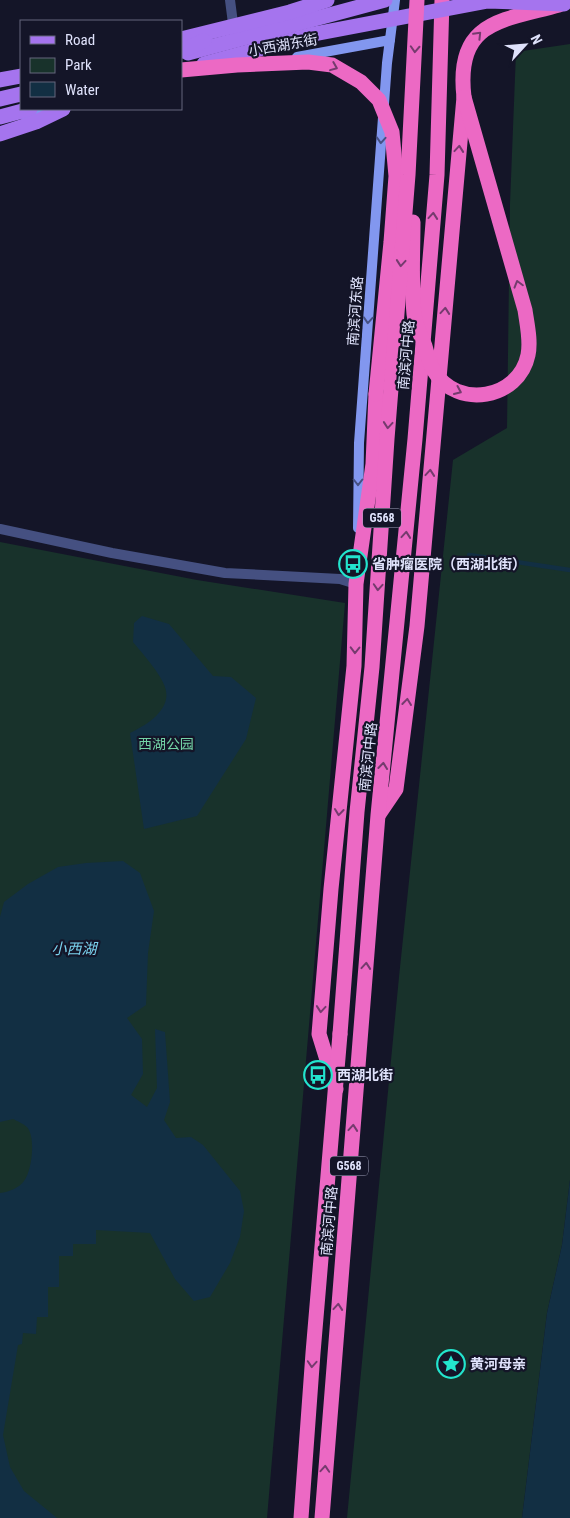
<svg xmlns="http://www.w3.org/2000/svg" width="570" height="1518" viewBox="0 0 570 1518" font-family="'Roboto Condensed','Noto Sans SC',sans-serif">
<rect width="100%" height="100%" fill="#141528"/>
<g fill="#18322b">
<path d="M570,44v1136l-8,65 -15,68 -25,205h-175l52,-541 54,-517 54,-32 3,-224 6,-152z"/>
<path d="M0,542l197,38 148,23 -78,915h-267z"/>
</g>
<g fill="#122f43">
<path d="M142,616l27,8 44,52 18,1 25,21 -10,41 -49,77 -53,13 -14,-96c15,-7 40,-22 36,-42 -2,-14 -24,-38 -33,-49l1,-19z"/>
<path d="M123,861l17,12 14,38 -6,42 -2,52 -19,13 15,21 1,35 -12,21 16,12 10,-19 -2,-59 10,3 5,70 -6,18 12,18 15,-1 12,8 37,46 4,20 -4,26 -10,26 -20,34 -16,4 -19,-22 -25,-46 -54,-3v14h-23v12h-14v31h-11v30h-11l-1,17 -13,-1 -1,11 -4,1 -15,90 7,32 14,24 33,27h-57v-325c9,-1 19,-5 24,-12 8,-10 12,-44 3,-54 -3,-3 -10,-6 -14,-8l-13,3v-205l4,-15 24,-18 30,-17 28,-4z"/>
<path d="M570,1180v338h-48l25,-205 15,-68z"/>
</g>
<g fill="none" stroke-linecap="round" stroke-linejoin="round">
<path stroke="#122f43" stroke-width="4.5" d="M469,555l101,15"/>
<g stroke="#455081" stroke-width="10">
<path d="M230,0l4,31"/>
<path d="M0,529l112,24 113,20 115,6 16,5"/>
</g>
<g stroke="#8297ef" stroke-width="10">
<path d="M297,57l93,-17"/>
<path d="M25,115l22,-6"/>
<path d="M358,528l1,-85 28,-380 8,-63"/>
</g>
<g stroke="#a574ee" stroke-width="15">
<path d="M188,53l197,-53"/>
<path d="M0,80l21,-4"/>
<path d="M0,99l21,-5"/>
<path d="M0,117l30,-8"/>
<path d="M0,134l36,-12 27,-13"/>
</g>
<g stroke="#ec69c4" stroke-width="15">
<path d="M379,814l17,-25 21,-163 47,-529c-9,-76 37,-76 95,-92"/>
<path d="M336,1089l-17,-55 12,-145 23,-223 2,-82 17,-120 3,-70"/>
<path d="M301,1518l12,-165 27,-319"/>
<path d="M322,1518l56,-703 37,-376 22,-264 5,-175"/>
</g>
<g stroke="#a574ee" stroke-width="15">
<path d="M181,39l109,-27 37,-12"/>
<path d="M181,51l23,-10"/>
<path d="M204,64l110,-30 174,-33 76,3"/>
</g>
<g stroke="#ec69c4" stroke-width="15">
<path d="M181,70l56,-5 71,-3 24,3 29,17 18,18 13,32 4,44 -5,66 -15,152"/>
<path d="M413,222c0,30 -2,62 1,92 1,10 7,22 11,32 2,8 5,18 9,25 23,39 85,28 94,-16 3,-14 -1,-31 -3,-45l-61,-213"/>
<path d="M340,1034l17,-222 15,-145 15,-228 21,-264 9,-175"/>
</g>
</g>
<defs><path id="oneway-chevron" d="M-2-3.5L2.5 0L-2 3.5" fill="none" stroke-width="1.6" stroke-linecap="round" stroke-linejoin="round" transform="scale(1.25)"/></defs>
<g stroke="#753b6e">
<use href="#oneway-chevron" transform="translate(478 35) rotate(-46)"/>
<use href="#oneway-chevron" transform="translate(415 49) rotate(93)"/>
<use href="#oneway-chevron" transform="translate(334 67) rotate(22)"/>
<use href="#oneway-chevron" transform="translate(459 149) rotate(-85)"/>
<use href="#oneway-chevron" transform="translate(433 216) rotate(-85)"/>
<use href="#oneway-chevron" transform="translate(401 263) rotate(95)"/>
<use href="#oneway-chevron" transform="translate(518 284) rotate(-106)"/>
<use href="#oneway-chevron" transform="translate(445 311) rotate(-85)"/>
<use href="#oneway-chevron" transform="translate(458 391) rotate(24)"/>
<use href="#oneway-chevron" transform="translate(388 425) rotate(95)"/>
<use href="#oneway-chevron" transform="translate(430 473) rotate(-85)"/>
<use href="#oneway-chevron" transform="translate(406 535) rotate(-85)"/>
<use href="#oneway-chevron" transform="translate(378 587) rotate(94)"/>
<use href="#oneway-chevron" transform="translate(355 650) rotate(91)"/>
<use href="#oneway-chevron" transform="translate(407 702) rotate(-83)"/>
<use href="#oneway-chevron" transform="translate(383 766) rotate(-84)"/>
<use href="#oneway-chevron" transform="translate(339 812) rotate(96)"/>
<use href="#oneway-chevron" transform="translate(366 966) rotate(-85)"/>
<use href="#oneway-chevron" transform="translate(321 1009) rotate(95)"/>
<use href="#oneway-chevron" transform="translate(353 1128) rotate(-85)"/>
<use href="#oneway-chevron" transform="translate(338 1307) rotate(-85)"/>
<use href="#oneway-chevron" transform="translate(312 1364) rotate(94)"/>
<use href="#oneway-chevron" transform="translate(325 1469) rotate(-86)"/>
</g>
<g stroke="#465082">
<use href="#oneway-chevron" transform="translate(381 140) rotate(94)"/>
<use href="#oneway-chevron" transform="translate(368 320) rotate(94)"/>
<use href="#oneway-chevron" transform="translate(358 482) rotate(90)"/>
</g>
<defs>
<symbol id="bus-ring" viewBox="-11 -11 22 22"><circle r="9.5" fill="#141528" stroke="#23e4cd" stroke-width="1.5"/><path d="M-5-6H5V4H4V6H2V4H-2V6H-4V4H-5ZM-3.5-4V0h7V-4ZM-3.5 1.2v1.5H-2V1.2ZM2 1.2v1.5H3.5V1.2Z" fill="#23e4cd"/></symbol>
<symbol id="sight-ring" viewBox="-11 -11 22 22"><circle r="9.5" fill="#141528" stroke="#23e4cd" stroke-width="1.5"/><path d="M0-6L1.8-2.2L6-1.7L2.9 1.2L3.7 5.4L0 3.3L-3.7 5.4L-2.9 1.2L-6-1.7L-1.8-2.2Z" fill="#23e4cd"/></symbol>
</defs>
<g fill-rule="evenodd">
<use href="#bus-ring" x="337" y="548" width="32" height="32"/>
<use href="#bus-ring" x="302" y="1059" width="32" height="32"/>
<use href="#sight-ring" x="435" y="1348" width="32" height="32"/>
</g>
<g text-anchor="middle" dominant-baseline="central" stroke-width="4.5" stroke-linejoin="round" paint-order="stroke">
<g fill="#141528" stroke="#a2a4bc" stroke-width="1">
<rect x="363" y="508.5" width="38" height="19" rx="4"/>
<rect x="330" y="1156.5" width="38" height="19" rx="4"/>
</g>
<g font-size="12" font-weight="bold" fill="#dfe2fb">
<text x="382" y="518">G568</text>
<text x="349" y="1166">G568</text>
</g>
<g font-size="14" fill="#dfe2fb" stroke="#141528">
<text transform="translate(283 45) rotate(-10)">小西湖东街</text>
<text transform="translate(355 311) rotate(-86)">南滨河东路</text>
<text transform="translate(406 355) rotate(-85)">南滨河中路</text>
<text transform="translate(368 757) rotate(-84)">南滨河中路</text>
<text transform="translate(329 1221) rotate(-85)">南滨河中路</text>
</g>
<g font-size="14" font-weight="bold" fill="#dfe2fb" stroke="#141528" text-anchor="start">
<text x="372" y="564">省肿瘤医院（西湖北街）</text>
<text x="337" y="1075">西湖北街</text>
<text x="470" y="1364">黄河母亲</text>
</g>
<g font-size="14" fill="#73d3a6" stroke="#141528">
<text x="166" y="744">西湖公园</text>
</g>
<g font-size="15" font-style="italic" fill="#7ad2ee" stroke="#141528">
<text x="74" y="949">小西湖</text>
</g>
</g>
<rect x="20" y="20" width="162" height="90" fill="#141528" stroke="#65677c"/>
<rect x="30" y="36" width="25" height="8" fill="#a574ee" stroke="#65677c"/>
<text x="65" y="45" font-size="15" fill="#dfe2fb">Road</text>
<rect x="30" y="58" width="25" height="15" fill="#18322b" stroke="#65677c"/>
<text x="65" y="70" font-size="15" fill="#dfe2fb">Park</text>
<rect x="30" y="82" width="25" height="15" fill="#122f43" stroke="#65677c"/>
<text x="65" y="95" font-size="15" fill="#dfe2fb">Water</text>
<g transform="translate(525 45) rotate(64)" stroke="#141528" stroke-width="4" paint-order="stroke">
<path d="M0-4L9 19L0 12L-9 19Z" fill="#dfe2fb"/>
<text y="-8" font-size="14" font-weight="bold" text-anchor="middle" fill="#dfe2fb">N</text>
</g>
</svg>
